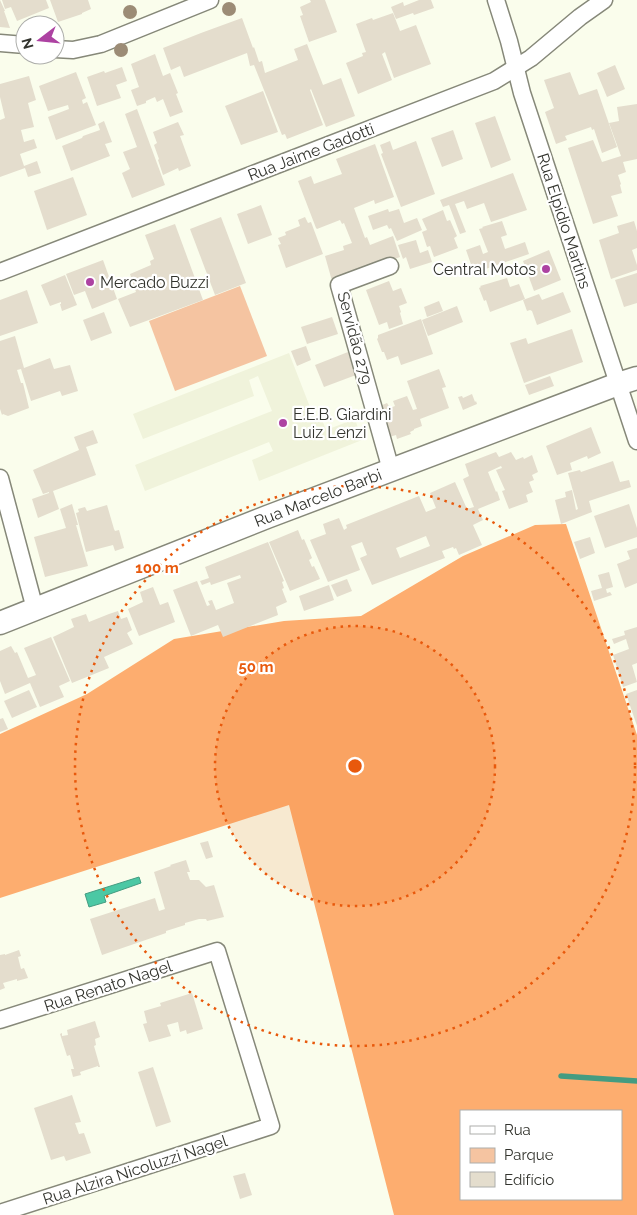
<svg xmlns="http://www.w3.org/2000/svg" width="637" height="1215" viewBox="0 0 637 1215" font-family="Raleway,sans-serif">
<rect width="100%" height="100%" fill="#fafdec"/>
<path fill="#f0f3db" d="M289,353l26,67 6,-3 5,13 29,-11 7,21 -103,41 -7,-21 21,-9 -4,-9 -124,49 -10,-26 137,-54 -14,-35 -9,4 5,16 -111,43 -10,-25z"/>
<path fill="#f5c4a1" d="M240,286l27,70 -92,35 -26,-70z"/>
<path fill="#fdad6f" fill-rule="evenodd" d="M566,524l71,211v480h-243l-105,-410 -289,93v-164l87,-40 87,-55 110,-18 77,-5 102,-60 72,-31zM461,1111h160v88h-160z"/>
<path fill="#4bc8a4" stroke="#449c81" d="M139,877l2,6 -37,13 2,6 -17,5 -4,-13z"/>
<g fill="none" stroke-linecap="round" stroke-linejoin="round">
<path stroke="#449c81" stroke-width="5.5" d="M561,1076l76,5"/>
</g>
<g fill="#e4ddcd" fill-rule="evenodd">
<path d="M0,0l5,11h-1l6,17 -10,-1z"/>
<path d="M2,0h44l3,8 -32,13 -6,-14 -6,2z"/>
<path d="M50,0h38l3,9 -9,4v1l-24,8z"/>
<path d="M310,0h15l12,32 -28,10 -9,-26 3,-1 -3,-8 11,-5z"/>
<path d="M419,0h12l3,8 -20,7 -1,-2 -17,6 -5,-12 12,-5 1,4z"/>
<path d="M393,13l7,18 16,-6 15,39 -37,14 -9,-26 -3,2 10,26 -34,14 -12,-31 17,-7 -1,-3 4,-1 -10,-28 16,-6 1,2z"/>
<path d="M242,18l11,30 1,-1 5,15 3,-1 3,12 33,-13 -4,-11 13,-5 16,41 18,-7 14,38 -29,11 -15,-38 -1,1 13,35 -36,14 -2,-5 -3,1 -28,-70 -4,1 -3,-13 -63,24 -4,-11 -9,4 -8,-22 38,-15z"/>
<path d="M155,54l8,22 7,-3 8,20 -2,1 7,18 -13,5 -7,-18 -6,3 -2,-5 -9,4v2l-9,3 -6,-16 8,-3 -8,-23z"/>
<path d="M615,65l10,24 -18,8 -10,-24z"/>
<path d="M122,67l5,14 -11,4 5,13 -24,8 -10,-29 17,-6 1,2z"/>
<path d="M76,72l10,26 -4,2 1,4 4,-2 9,23 -40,15 -8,-23 21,-8 -1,-4 -20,6 -9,-25z"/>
<path d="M570,72l9,23 18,-6 20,58 -15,6 -8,-24 -2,1 -1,-3 -26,9 2,4 -11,4 -11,-32 9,-4 -10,-28z"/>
<path d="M29,76l7,24 -8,3 6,24 -13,3 3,12 10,-3 3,9 -17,6 4,12 13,-5 4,12 -13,4 -3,-9 -25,9v-57l5,-2 -5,-21v-13z"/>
<path d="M263,91l15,41 -37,13 -16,-39z"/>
<path d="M637,104v55l-14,3 3,10 -8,3 3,9 -1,1 2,8 -11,3 7,20 -25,8 -25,-76 25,-8 9,22 19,-6 -12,-33 10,-2 -2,-14z"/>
<path d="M137,109l28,76 -33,13 -10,-25 8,-4 -7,-17 14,-5 -12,-33z"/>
<path d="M495,116l16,44 -20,8 -16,-45z"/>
<path d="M104,121l8,21 -7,2 5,12 -39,15 -9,-25 20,-8 1,-2 17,-6 -2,-6z"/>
<path d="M178,122l6,13 -4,1 11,30 -12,5 -1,-3 -15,7 -5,-15 1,-1 -5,-14 3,-2 -4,-11z"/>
<path d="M453,130l10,29 -21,8 -11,-29z"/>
<path d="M390,141l3,9 23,-9 19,53 -34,13 -20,-53 2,-1 -3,-8z"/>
<path d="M375,144l19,53 -19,7 -1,-4 -20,8 11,30 2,-1 3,8 23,-9 7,21 -25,9 -9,2 -1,-1 -11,3 1,3 -23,8 -7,-25 19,-6 -1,-4 9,-3 -8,-20 -2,1 -2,-4 -23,9 -1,-1 -18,-47 13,-5 3,8 28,-10 -6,-15z"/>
<path d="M513,173l14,37 -36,12 -7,-19 -17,6 -3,-8 -9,3 11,28 -6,2 -11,-29 -6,2 -3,-7z"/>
<path d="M73,177l14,38 -40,15 -13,-39z"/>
<path d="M261,205l11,30 -24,9 -11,-30z"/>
<path d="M388,209l1,3 10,-3 5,14 13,-5 5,12 -25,11 -6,-13 -2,1 -2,-4 -14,5 -5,-14z"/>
<path d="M443,210l4,11 3,-1 7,16 -3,2 4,10 -24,9 -4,-11 -3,1 -5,-15 5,-2 -5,-11z"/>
<path d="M221,217l25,66 -31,12 -25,-66z"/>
<path d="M305,217l3,6 3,-1 12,32 -37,14 -8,-23 3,-1 -3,-6 8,-3 -1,-3 15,-6 -2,-6z"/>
<path d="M502,221l5,14 -6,2 4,12 20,-7 4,12 -55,19 -8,-23 14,-5 3,9 5,-2 -9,-23 4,-1 -1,-1z"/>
<path d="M634,221l3,10v17l-5,2 5,15v5l-26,9 -12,-39 20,-7 -2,-7z"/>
<path d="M175,224l28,76 -73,27 -12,-28 18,-7 -6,-18 21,-9 -1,-4 4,-2 -9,-24z"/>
<path d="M416,240l4,13 8,-3 4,12 -22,7 -4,-12 -3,2 -5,-14z"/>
<path d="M549,250l12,30 -27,11 -11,-30z"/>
<path d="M103,260l14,39 -25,10 -7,-18 -11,4 -8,-21z"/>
<path d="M637,273v30l-13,4 -9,-27z"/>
<path d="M65,275l12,30 -15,6 -2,-7h1v-2l-11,4 -9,-21z"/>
<path d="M507,278l3,9 9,-3 6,15 -35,13 -4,-12 -2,1 -5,-13 2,-1 -1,-1z"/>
<path d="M389,281l4,10 8,-3 6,15 -8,3 2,6 -1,1 3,11 -14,5 -2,-7 -8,3 -13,-35z"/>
<path d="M27,290l11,33 -38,13v-36z"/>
<path d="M563,292l8,20 -34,13 -5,-14 -2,-1 -3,1 -4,-11 16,-6 3,6z"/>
<path d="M439,301l4,10 -16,6 -3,-10z"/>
<path d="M457,306l6,16 -35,14 -6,-16z"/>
<path d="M104,312l8,21 -21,8 -8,-21z"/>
<path d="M332,317l6,17 -31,10 -6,-17z"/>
<path d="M421,319l12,35 -32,11 -3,-9 -11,4 -3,-8h-2l-5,-13 1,-1v-3z"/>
<path d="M572,329l11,33 -59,21 -14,-40 16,-5 2,6z"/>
<path d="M15,336l9,32 26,-10 4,11 16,-4 8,26 -16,5 -2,-5 -29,10 -10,-32 -4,1 4,13h2l6,25 -21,8 -5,-2 -1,1 -2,-6v-68z"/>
<path d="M306,346l5,14 -14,6 -6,-15z"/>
<path d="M348,352l8,23 -32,12 -9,-22z"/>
<path d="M439,369l7,18 -4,1 7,20 -29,11 2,7 -8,3v1l-4,2 1,2 -14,5 -1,-4 -7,2 -9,-31 7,-3 3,5 5,-2 -2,-5 14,-5 6,14 4,-1 -10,-28z"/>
<path d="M550,376l4,10 -25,9 -4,-10z"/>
<path d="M472,394l3,8 1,-1 1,3 -14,6 -5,-13 4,-1 1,2z"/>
<path d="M591,427l10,26 -13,6 -1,-3 -17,7 2,7 -15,5 -11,-29z"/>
<path d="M93,430l5,13 -12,4 10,28 -43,16 6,18 -21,9 -6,-19 17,-6v-1l-6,2 -10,-24 46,-20 -5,-13z"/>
<path d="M496,452l3,5 12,-5 5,8 7,-3 1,2 8,-4 6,17 -6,3 2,5 -5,2 4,10 -7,3 2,7 -19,7 -7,-18 3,-1 -9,-20 6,-2 -1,-2 -13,6 8,20 1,-1 3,9 -22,9 5,11 -10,5 9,20 -23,10 -3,-7 -2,1 -1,-2 -11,4 3,7 -73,27 -12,-27 7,-3 -5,-13 -11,4 9,24 -32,12 -18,-42 16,-6 -3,-10 16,-6 5,12 3,-2 -1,-3 73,-29 7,16 10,-4 -6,-15 25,-11 12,27 7,-2 -11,-28 6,-3 -4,-12zM426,536l4,10 -30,12 -4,-10z"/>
<path d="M613,461l7,21 9,-2 2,7 -42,14 3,11 -31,12 -6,-24 11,-3 -1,-5 7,-2 4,20 2,-1 -10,-36 12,-3 1,2z"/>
<path d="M72,504l6,21h-2l12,41 -43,11 -11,-40 32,-9 -6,-19z"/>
<path d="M629,504l8,24v9l-32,11 -11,-32z"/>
<path d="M107,505l7,24 1,2 4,-1 5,18 -9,3 -2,-6 -27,7 -10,-39 3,-1 -1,-3 7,-2 2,4z"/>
<path d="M298,530l4,10 2,-1 8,19 -3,2 3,7 2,-1 6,13 -30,12 -21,-49z"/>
<path d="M590,537l5,16 -15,6 -6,-17z"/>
<path d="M268,542l16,39 -2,1 2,6 -2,1 5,13 -11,5 2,8 -55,22 -5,-12 -27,11 -18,-46 24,-9 10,25 3,-1 -2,-4 4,-1 4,10 18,-7 -7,-20 14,-5 -1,-3 -29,10 -1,-3 -8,3 -2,-4 9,-3 -4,-11z"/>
<path d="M637,548v35l-12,5 -8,-24 13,-5 -3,-8z"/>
<path d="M609,572l4,15 -7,2 1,4 3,-1 2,3 -18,6 -3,-10 11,-3 -4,-13z"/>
<path d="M347,579l5,12 -15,6 -6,-12z"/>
<path d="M329,585l5,15 -30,11 -5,-15z"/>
<path d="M153,587l7,18 8,-3 7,20 -36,14 -11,-27 15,-7 -3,-10z"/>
<path d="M118,611l3,8 6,-2 5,13 -5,3 6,11 -29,13 5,11 -37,15 -19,-46 21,-10 -3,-8 15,-5 3,8 20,-8z"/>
<path d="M637,627v36l-5,2 5,17 -14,5 -10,-32 16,-6 -3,-10 -12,5 -2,-5 13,-4 -1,-4z"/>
<path d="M51,637l19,44 -11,5 5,11 -24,10 -10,-24 -25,11 -5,-13v-30l11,-5 4,7 2,-1 11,26 8,-3 -12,-27z"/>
<path d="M29,690l8,17 -25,11 -8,-17z"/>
<path d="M637,690v36l-11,-32z"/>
<path d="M3,718l5,11 -8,3v-13z"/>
<path d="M208,841l5,16 -7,2 -6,-16z"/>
<path d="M186,860l4,12h-3l3,8h9l7,7 8,-2 10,32 -17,4 -1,-2h-7l-14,4v2l-19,6v2l-64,22 -12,-36 65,-21 4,13 6,-2 -11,-37 17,-6 -1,-1z"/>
<path d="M19,950l2,6 -3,1 3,12 3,-1 4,10 -11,3v-2l-14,4 2,5 -5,2v-35l5,-1v1z"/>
<path d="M192,993l11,36 -16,5 -1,-4 -6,2 -2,-10 -11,3 4,11 -22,6 -6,-18 4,-1 -3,-12 17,-5 -1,-3z"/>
<path d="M95,1021l5,16 -5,2 1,6 -2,1 6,21h-2v-1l-18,6 1,3 -8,2 -2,-8h3l-4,-14 -3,1 -7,-22 2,-1v3l6,-1 -1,-5z"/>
<path d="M153,1067l18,55 -15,5 -18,-55z"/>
<path d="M72,1095l9,27 -6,1 4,11 5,-1 7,20 -25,8 -2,-5 -13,4 -17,-52z"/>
<path d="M245,1173l7,22 -12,4 -7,-23z"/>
</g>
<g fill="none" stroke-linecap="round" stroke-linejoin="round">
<defs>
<g id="street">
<path d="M496,0l13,41 13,52 115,348"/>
<path d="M0,43l25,2"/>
<path d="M55,49l18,1 28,-6 109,-44"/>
<path d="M390,266l-51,19 52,185"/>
<path d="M0,272l494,-191 37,-23 49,-41 24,-17"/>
<path d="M0,478l35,131"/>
<path d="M0,1020l217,-69 54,175 -271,87"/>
</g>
<path id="secondary" d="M0,623l267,-106 351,-133 19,-6"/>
</defs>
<use href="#street" stroke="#868879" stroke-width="19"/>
<use href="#secondary" stroke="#868879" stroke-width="25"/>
<use href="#street" stroke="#fff" stroke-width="16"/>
<use href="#secondary" stroke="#fff" stroke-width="22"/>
</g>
<g fill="#9c8c76">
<circle cx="229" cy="9" r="7"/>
<circle cx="130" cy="12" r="7"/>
<circle cx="121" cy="50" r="7"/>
</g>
<circle cx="355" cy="766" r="140" fill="#e8590c" fill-opacity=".12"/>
<g fill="none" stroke="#e8590c" stroke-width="2.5" stroke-dasharray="2.5 5">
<circle cx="355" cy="766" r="140"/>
<circle cx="355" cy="766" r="280"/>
</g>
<g fill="#ad42a2" stroke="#fff" stroke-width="2">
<circle cx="546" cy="269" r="5"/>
<circle cx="90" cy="282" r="5"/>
<circle cx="283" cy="423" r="5"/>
</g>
<g text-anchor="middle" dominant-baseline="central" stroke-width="4.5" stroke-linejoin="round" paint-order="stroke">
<g font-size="16" fill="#33342e" stroke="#fff">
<text transform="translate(311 152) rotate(-21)">Rua Jaime Gadotti</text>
<text transform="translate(564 221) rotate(72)">Rua Elpidio Martins</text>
<text transform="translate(355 338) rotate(75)">Servidão 279</text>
<text transform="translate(318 498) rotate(-21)">Rua Marcelo Barbi</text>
<text transform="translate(108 986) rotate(-18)">Rua Renato Nagel</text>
<text transform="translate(135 1170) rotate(-18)">Rua Alzira Nicoluzzi Nagel</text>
</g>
<g font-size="16" fill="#33342e" stroke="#fff" text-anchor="start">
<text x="536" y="269" text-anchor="end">Central Motos</text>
<text x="100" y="282">Mercado Buzzi</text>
<text x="293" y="414">E.E.B. Giardini<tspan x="293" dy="18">Luiz Lenzi</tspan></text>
</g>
</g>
<circle cx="355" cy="766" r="8" fill="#e8590c" stroke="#fff" stroke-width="2.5"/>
<g font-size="15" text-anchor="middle" font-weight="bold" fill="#e8590c" stroke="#fff" stroke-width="4.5" stroke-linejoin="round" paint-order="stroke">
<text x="157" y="573">100 m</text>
<text x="256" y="672">50 m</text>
</g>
<rect x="460" y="1110" width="162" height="90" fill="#ffffff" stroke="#adaeab"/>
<rect x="470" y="1126" width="25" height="8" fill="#ffffff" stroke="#adaeab"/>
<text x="504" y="1135" font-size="15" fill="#33342e">Rua</text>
<rect x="470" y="1148" width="25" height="15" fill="#f5c4a1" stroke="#adaeab"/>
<text x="504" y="1160" font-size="15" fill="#33342e">Parque</text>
<rect x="470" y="1172" width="25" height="15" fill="#e4ddcd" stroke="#adaeab"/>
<text x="504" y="1185" font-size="15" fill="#33342e">Edifício</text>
<g transform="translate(40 40) rotate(254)"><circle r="24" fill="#ffffff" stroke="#adaeab"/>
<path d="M0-4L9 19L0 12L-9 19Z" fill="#ad42a2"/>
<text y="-8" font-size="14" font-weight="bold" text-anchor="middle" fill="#33342e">N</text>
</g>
</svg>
